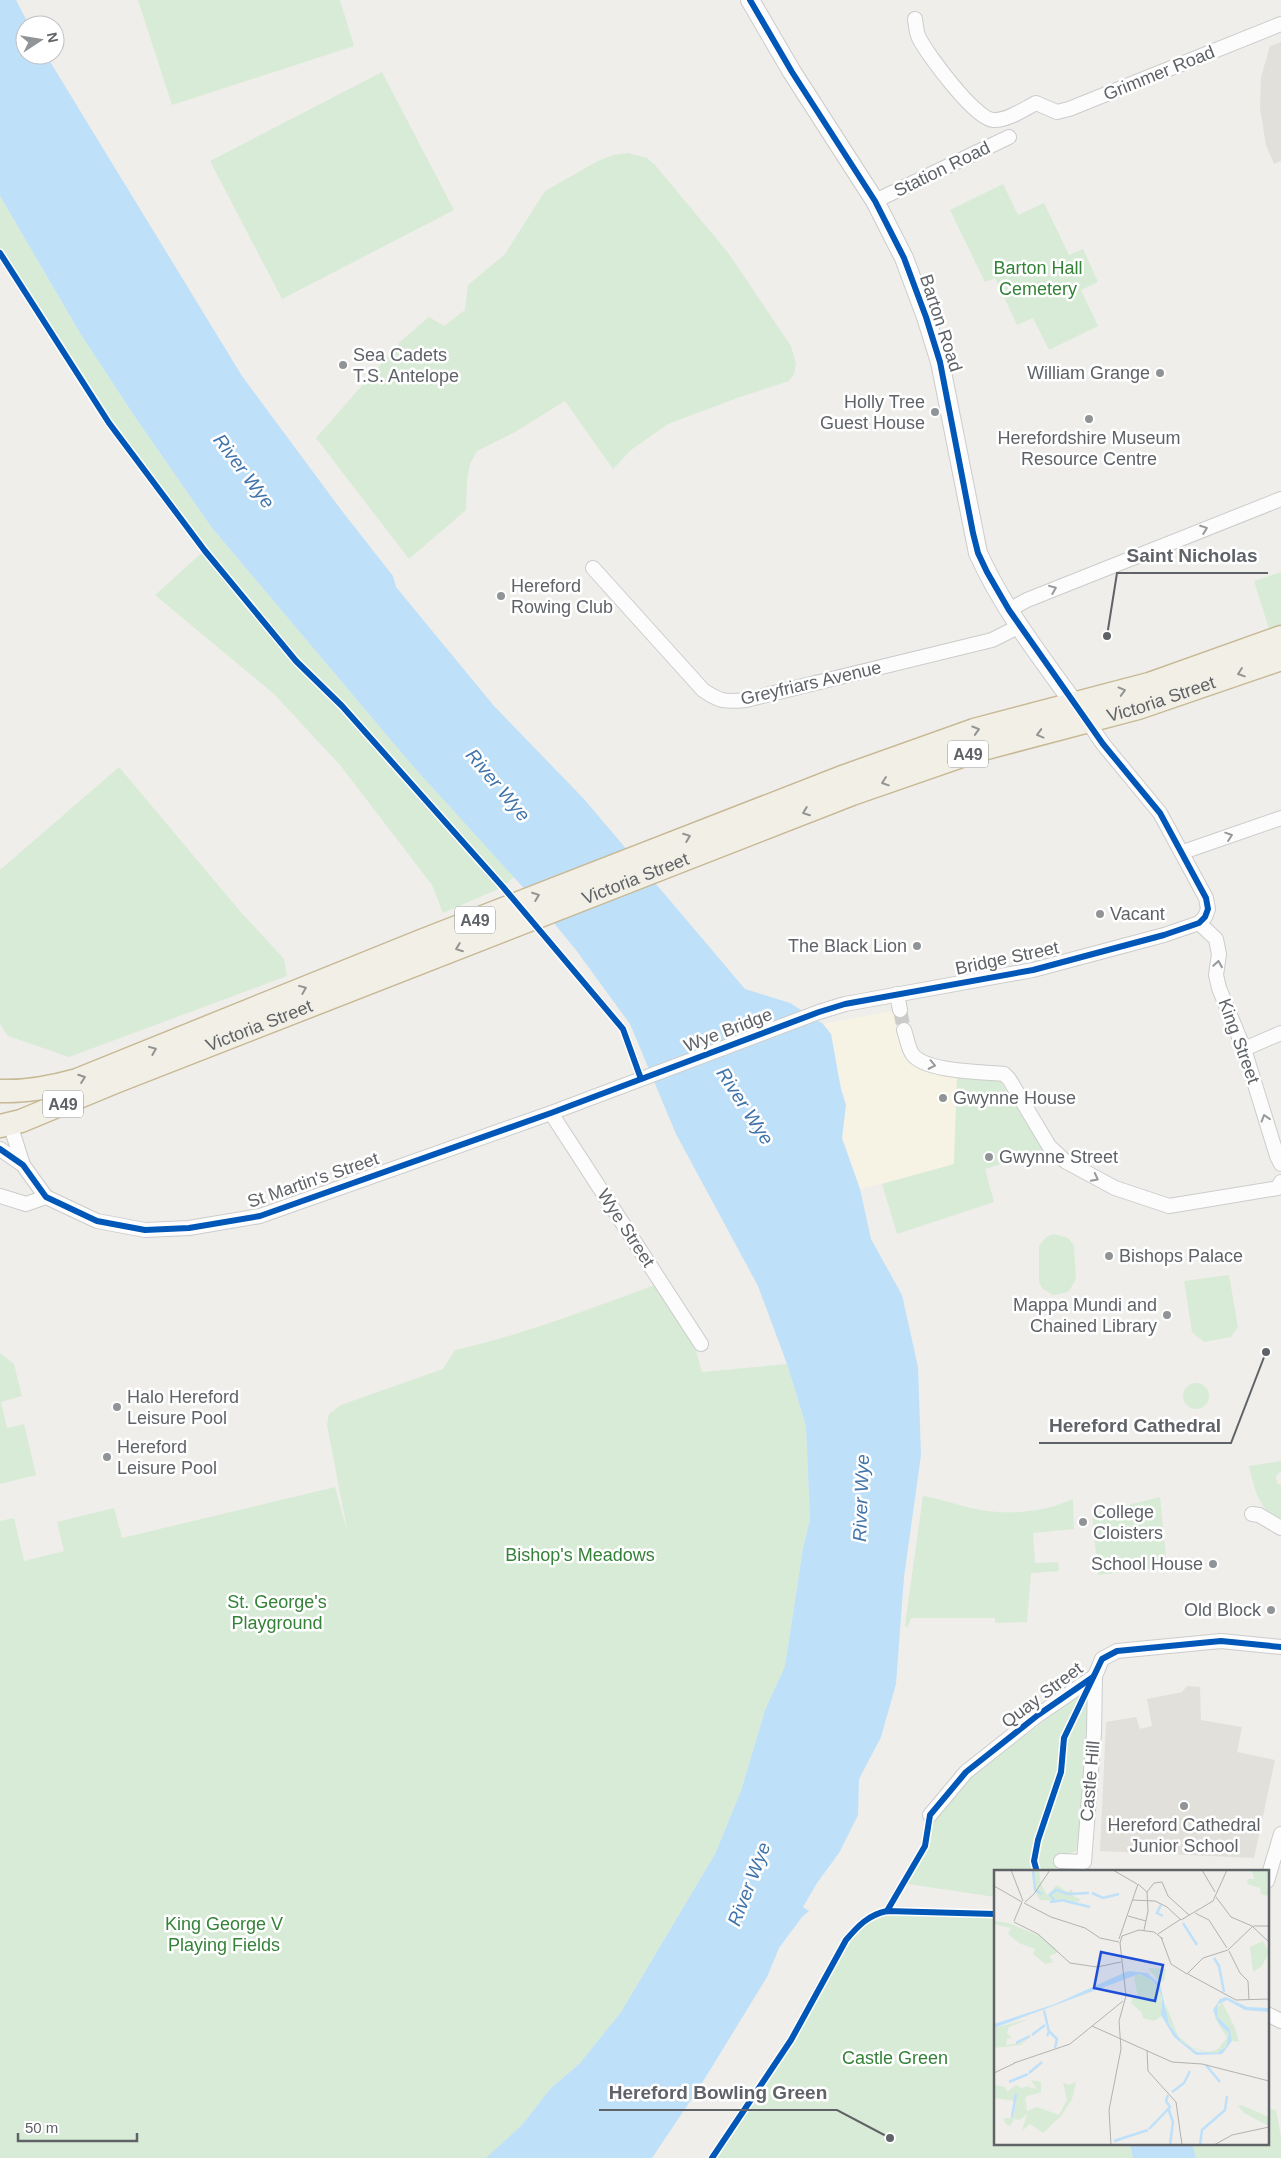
<svg xmlns="http://www.w3.org/2000/svg" width="1281" height="2158" viewBox="0 0 1281 2158" font-family="Helvetica,sans-serif">
<rect width="100%" height="100%" fill="#efeeea"/>
<path fill="#f7f3e4" d="M898,1010l11,43 48,23 -3,89 -94,24 -18,-51 4,-33 -5,-16 -10,-55 -8,-10z"/>
<g fill="#e2e0da">
<path d="M1281,42v119l-7,3 -8,-19 -6,-37 1,-31 9,-31z"/>
<path d="M1187,1686l13,1 1,33 41,7 -5,25 38,8 -21,98 -154,-7 6,-129 30,-5 4,12 12,-3 -5,-27 35,-7z"/>
</g>
<g fill="#d8ebd6">
<path d="M138,0h202l14,46 -182,59z"/>
<path d="M382,72l72,138 -172,89 -72,-138z"/>
<path d="M628,153l19,5 8,7 74,89 62,92 5,18 -2,10 -5,7 -52,17 -69,26 -37,26 -18,19 -48,-68 -50,31 -38,19 -7,13 -3,16 -1,30 -57,49 -93,-121 86,-98 27,-23 15,9 21,-16 3,-25 37,-31 40,-63 53,-30 15,-6z"/>
<path d="M1003,184l15,31 26,-12 25,52 14,-6 15,33 -17,8 17,36 -49,24 -16,-32 -16,7 -22,-47 -10,4 -35,-72z"/>
<path d="M0,196l80,137 53,81 79,114 199,236 103,113 -11,10 -60,26 -11,-28 -92,-120 -66,-71 -119,-99 50,-45 -96,-127 -109,-170z"/>
<path d="M1281,572v56l-11,4 -16,-51z"/>
<path d="M119,767l120,143 45,49 3,17 -218,81 -61,-21 -8,-12v-154z"/>
<path d="M957,1076l42,4 47,70 -61,19 9,33 -97,32 -15,-50 72,-20z"/>
<path d="M1054,1234l14,4 6,8 2,33 -7,12 -5,2 -11,2 -11,-7 -3,-6v-36l7,-9z"/>
<path d="M1229,1275l9,52 -7,10 -27,5 -12,-10 -8,-51z"/>
<path d="M655,1285l40,62 7,25 85,-8 19,62 4,94 -7,28 -18,118 -20,44 -24,81 -26,63 -94,158 -41,51 -30,26 -28,36 -35,33h-487v-637l14,-3 10,43 40,-10 -7,-29 57,-14 8,30 213,-51 13,47 -21,-109 2,-11 12,-9 102,-36 12,-19c68,-15 134,-41 200,-65z"/>
<path d="M0,1353l14,11 8,32 -21,6 6,26 17,-4 12,51 -36,9z"/>
<circle cx="1196" cy="1396" r="13"/>
<path d="M1281,1461v10l-5,5 1,7 4,2v38c-21,-13 -27,-33 -32,-57z"/>
<path d="M923,1496c20,3 38,11 58,14 29,5 65,2 92,-11l1,30 -41,4 2,30 23,-1 1,9 -28,2 -4,49 -32,1v-5h-84l-4,10 -2,-3z"/>
<path d="M1160,1497l7,70 -69,8 -6,-61z"/>
<path d="M1076,1696l8,1 4,7v32l-7,107 -5,8 -17,7 -1,10 20,2 1,2h-84v25l-87,-13 23,-42 -2,-26 14,-5 16,-23 19,-16z"/>
<path d="M887,1911l108,3v230h135l3,14h-421l79,-118 55,-100c12,-14 22,-25 41,-29z"/>
<path d="M1267,2108l9,2 5,27v21h-85l-4,-14h75z"/>
</g>
<g fill="#bfe0f9">
<path d="M0,0h16l13,25h-4v30h21l196,321 100,135 51,65 3,11 98,119 90,93 161,190 45,14 33,21 8,10 10,55 5,16 -4,33 18,51 11,50 31,56 16,72 3,88 -17,122 -8,107 -15,53 -22,42 -1,36 -19,38 -22,30 -14,24 6,4 -7,6 -23,31 -12,29 -68,111 -47,70h-166l36,-33 28,-36 30,-26 41,-51 94,-158 26,-63 24,-81 20,-44 18,-118 7,-28 -4,-94 -19,-62 -29,-78 -82,-152 -46,-110 -54,-74 -36,-44 -129,-142 -199,-236 -79,-114 -53,-81 -80,-137z"/>
<path d="M1130,2144h62l4,14h-63z"/>
</g>
<g fill="none" stroke-linecap="round" stroke-linejoin="round">
<path stroke="#cbcbca" stroke-width="14" stroke-dasharray="14 7" stroke-linecap="butt" d="M900,1010l4,20"/>
<defs>
<g id="minor">
<path d="M915,19c1,6 1,13 4,19 8,16 56,81 74,82 14,1 31,-11 43,-17l21,9 12,-3 212,-85"/>
<path d="M875,201l134,-64"/>
<path d="M593,568l110,122c17,12 23,12 43,10l246,-60 28,-14"/>
<path d="M1009,610l18,-10 254,-101"/>
<path d="M1183,852l98,-34"/>
<path d="M1199,923l17,16 3,15 -3,21 3,13 25,61 33,107 4,8"/>
<path d="M897,994l3,16"/>
<path d="M904,1030c3,8 4,19 9,25 14,17 70,17 91,19l5,5 40,67 16,15 50,27 54,18 109,-18 3,-6"/>
<path d="M1244,1049l37,-16"/>
<path d="M551,1113l150,231"/>
<path d="M10,1124l13,41"/>
<path d="M0,1149l23,16 23,32 51,24 48,9 44,-2 71,-12 291,-103 268,-101 26,-8 188,-34 131,-35 35,-12 6,-6 3,-8 -2,-11 -46,-85 -57,-69 -15,-22"/>
<path d="M0,1196l26,8 20,-7"/>
<path d="M1252,1514l7,1 22,13"/>
<path d="M930,1815l36,-43 72,-57 57,-39 7,-17 15,-8 104,-10 60,6"/>
<path d="M1061,1861l23,1 10,-129 1,-57"/>
<path d="M1267,1881l14,-47"/>
<path d="M1267,2014l14,7"/>
</g>
<path id="tertiary" d="M750,0l42,72 83,129 29,57 22,59 14,45 38,191c26,58 67,110 104,161"/>
<g id="trunk">
<path d="M0,1091c27,1 52,-4 77,-11l344,-139 424,-165 129,-46 175,-46 132,-47"/>
<path id="s1" d="M0,1126l21,-5 94,-39 737,-288 127,-44 159,-42 143,-49"/>
</g>
</defs>
<use href="#minor" stroke="#cbcccc" stroke-width="16"/>
<use href="#tertiary" stroke="#cbcccc" stroke-width="20"/>
<use href="#trunk" stroke="#c8b996" stroke-width="25"/>
<use href="#minor" stroke="#fdfcfc" stroke-width="14"/>
<use href="#tertiary" stroke="#fdfcfc" stroke-width="18"/>
<use href="#trunk" stroke="#f2f0e6" stroke-width="22"/>
<defs>
<g id="cycleway">
<path d="M0,253l109,170 96,128 91,110 46,45 161,181 120,142 18,50"/>
<path d="M0,1149l23,16 23,32 51,24 48,9 44,-2 71,-12 291,-103 268,-101 26,-8 188,-34 131,-35 35,-12 6,-6 3,-8 -2,-11 -46,-85 -57,-69 -94,-134 -22,-38 -9,-19 -5,-20 -33,-171 -14,-45 -22,-59 -29,-57 -83,-129 -42,-72"/>
<path d="M1037,1872l-3,-11 4,-21 23,-68 3,-34 38,-79 15,-8 104,-10 60,6"/>
<path d="M887,1911l38,-65 5,-31 36,-43 72,-57 55,-38"/>
<path d="M712,2158l79,-118 55,-100c12,-14 22,-25 41,-29l108,3"/>
</g>
</defs>
<use href="#cycleway" stroke="#fff" stroke-width="9"/>
<use href="#cycleway" stroke="#0057b8" stroke-width="6"/>
</g>
<defs><path id="oneway-chevron" d="M-2-3.5L2.5 0L-2 3.5" fill="none" stroke-width="1.6" stroke-linecap="round" stroke-linejoin="round" transform="scale(1.25)"/></defs>
<g stroke="#96999c">
<use href="#oneway-chevron" transform="translate(1204 529) rotate(-21)"/>
<use href="#oneway-chevron" transform="translate(1053 589) rotate(-22)"/>
<use href="#oneway-chevron" transform="translate(1229 836) rotate(-19)"/>
<use href="#oneway-chevron" transform="translate(1218 964) rotate(-81)"/>
<use href="#oneway-chevron" transform="translate(932 1065) rotate(12)"/>
<use href="#oneway-chevron" transform="translate(1265 1118) rotate(-107)"/>
<use href="#oneway-chevron" transform="translate(1095 1178) rotate(27)"/>
</g>
<g stroke="#929494">
<use href="#oneway-chevron" transform="translate(1241 673) rotate(161)"/>
<use href="#oneway-chevron" transform="translate(1122 691) rotate(-15)"/>
<use href="#oneway-chevron" transform="translate(976 730) rotate(-17)"/>
<use href="#oneway-chevron" transform="translate(1040 734) rotate(165)"/>
<use href="#oneway-chevron" transform="translate(885 782) rotate(161)"/>
<use href="#oneway-chevron" transform="translate(806 812) rotate(159)"/>
<use href="#oneway-chevron" transform="translate(687 837) rotate(-21)"/>
<use href="#oneway-chevron" transform="translate(536 896) rotate(-21)"/>
<use href="#oneway-chevron" transform="translate(459 948) rotate(159)"/>
<use href="#oneway-chevron" transform="translate(303 989) rotate(-22)"/>
<use href="#oneway-chevron" transform="translate(153 1050) rotate(-22)"/>
<use href="#oneway-chevron" transform="translate(82 1078) rotate(-20)"/>
</g>
<g fill="#919496" stroke="#fff" stroke-width="2">
<circle cx="343" cy="365" r="5"/>
<circle cx="1160" cy="373" r="5"/>
<circle cx="935" cy="412" r="5"/>
<circle cx="1089" cy="419" r="5"/>
<circle cx="501" cy="596" r="5"/>
<circle cx="1100" cy="914" r="5"/>
<circle cx="917" cy="946" r="5"/>
<circle cx="943" cy="1098" r="5"/>
<circle cx="989" cy="1157" r="5"/>
<circle cx="1109" cy="1256" r="5"/>
<circle cx="1167" cy="1315" r="5"/>
<circle cx="117" cy="1407" r="5"/>
<circle cx="107" cy="1457" r="5"/>
<circle cx="1083" cy="1522" r="5"/>
<circle cx="1213" cy="1564" r="5"/>
<circle cx="1271" cy="1610" r="5"/>
<circle cx="1184" cy="1806" r="5"/>
</g>
<g text-anchor="middle" dominant-baseline="central" stroke-width="5" stroke-linejoin="round" paint-order="stroke">
<g fill="#fff" stroke="#8f9295" stroke-width="1">
<rect x="948" y="740.5" width="40" height="27" rx="4"/>
<rect x="455" y="906.5" width="40" height="27" rx="4"/>
<rect x="43" y="1090.5" width="40" height="27" rx="4"/>
</g>
<g font-size="16" font-weight="bold" fill="#5f6368">
<text x="968" y="754">A49</text>
<text x="475" y="920">A49</text>
<text x="63" y="1104">A49</text>
</g>
<g font-size="18" fill="#5f6368" stroke="#fff">
<text transform="translate(1159 73) rotate(-22)">Grimmer Road</text>
<text transform="translate(942 169) rotate(-26)">Station Road</text>
<text transform="translate(941 323) rotate(72)">Barton Road</text>
<text transform="translate(811 683) rotate(-13)">Greyfriars Avenue</text>
<text stroke="none"><textPath href="#s1" startOffset="1238">Victoria Street</textPath></text>
<text stroke="none"><textPath href="#s1" startOffset="682">Victoria Street</textPath></text>
<text transform="translate(1007 958) rotate(-12)">Bridge Street</text>
<text stroke="none"><textPath href="#s1" startOffset="278">Victoria Street</textPath></text>
<text transform="translate(728 1030) rotate(-21)">Wye Bridge</text>
<text transform="translate(1239 1041) rotate(70)">King Street</text>
<text transform="translate(313 1180) rotate(-19)">St Martin's Street</text>
<text transform="translate(626 1228) rotate(57)">Wye Street</text>
<text transform="translate(1042 1695) rotate(-37)">Quay Street</text>
<text transform="translate(1090 1781) rotate(-85)">Castle Hill</text>
</g>
<g font-size="18" fill="#348238" stroke="#fff">
<text x="1038" y="268">Barton Hall<tspan x="1038" dy="21">Cemetery</tspan></text>
<text x="580" y="1555">Bishop's Meadows</text>
<text x="277" y="1602">St. George's<tspan x="277" dy="21">Playground</tspan></text>
<text x="224" y="1924">King George V<tspan x="224" dy="21">Playing Fields</tspan></text>
<text x="895" y="2058">Castle Green</text>
</g>
<g font-size="18" fill="#5f6368" stroke="#fff" text-anchor="start">
<text x="353" y="355">Sea Cadets<tspan x="353" dy="21">T.S. Antelope</tspan></text>
<text x="1150" y="373" text-anchor="end">William Grange</text>
<text x="925" y="402" text-anchor="end">Holly Tree<tspan x="925" dy="21">Guest House</tspan></text>
<text x="1089" y="438" text-anchor="middle">Herefordshire Museum<tspan x="1089" dy="21">Resource Centre</tspan></text>
<text x="511" y="586">Hereford<tspan x="511" dy="21">Rowing Club</tspan></text>
<text x="1110" y="914">Vacant</text>
<text x="907" y="946" text-anchor="end">The Black Lion</text>
<text x="953" y="1098">Gwynne House</text>
<text x="999" y="1157">Gwynne Street</text>
<text x="1119" y="1256">Bishops Palace</text>
<text x="1157" y="1305" text-anchor="end">Mappa Mundi and<tspan x="1157" dy="21">Chained Library</tspan></text>
<text x="127" y="1397">Halo Hereford<tspan x="127" dy="21">Leisure Pool</tspan></text>
<text x="117" y="1447">Hereford<tspan x="117" dy="21">Leisure Pool</tspan></text>
<text x="1093" y="1512">College<tspan x="1093" dy="21">Cloisters</tspan></text>
<text x="1203" y="1564" text-anchor="end">School House</text>
<text x="1261" y="1610" text-anchor="end">Old Block</text>
<text x="1184" y="1825" text-anchor="middle">Hereford Cathedral<tspan x="1184" dy="21">Junior School</tspan></text>
</g>
<g font-size="19" font-style="italic" fill="#4174aa" stroke="#fff">
<text transform="translate(244 471) rotate(53)">River Wye</text>
<text transform="translate(498 785) rotate(50)">River Wye</text>
<text transform="translate(745 1106) rotate(57)">River Wye</text>
<text transform="translate(861 1498) rotate(-88)">River Wye</text>
<text transform="translate(749 1884) rotate(-69)">River Wye</text>
</g>
</g>
<g transform="translate(994 1870)">
<rect width="275" height="275" fill="#efeeea"/>
<path d="M37,0h8l2,14 6,11 10,-10 10,7 5,-3 1,7 7,3 -1,3 -39,-2 -4,-6zM258,0h17v26l-8,-2 -1,-6 -13,-4 1,-5h6zM0,51l14,2 32,13 16,13 1,4 -8,3 4,6 -8,2 -12,-10 2,-5 -16,-6 -11,-9 3,-6 -17,-4zM269,71l6,11 -7,14 -9,6 -3,-25zM154,98l18,1 -2,12 -4,1zM143,104l14,5 10,14 1,23 -8,5 -11,-3 -1,-5 -11,-10 2,-7 5,1 -4,-19zM228,132l13,26 4,14 -7,-1 -2,-12 -13,-13 -1,-7zM172,135l12,31 13,11 17,5 10,-3 9,-11 -12,-20 -2,-8 6,14 10,9 -3,14 -6,5 -9,2 -23,-7 -9,-8 -13,-21zM35,149l-20,8 -2,6 5,5 -5,1 -1,6 14,-2 11,-8 -10,10 -27,3v-20zM37,210l10,2v10l-16,5 2,14 10,-4 22,8 8,-15 -4,-18 6,3 7,-3 -4,17 -11,17 -18,17 -13,-9 -8,7 5,-17 -7,6 -6,-1 -4,7 -4,-2 -3,-5 11,-2 2,-16 -22,-3v-13l11,2 2,5 9,-7 5,3 10,-3 -3,2 9,2zM247,235l28,12v9l-25,-13 -6,-7z" fill="#d8ebd6"/>
<path d="M134,101l19,2 13,11 9,40 12,17 16,11 20,1 9,-6 3,-14 -10,-9 -6,-14 7,-11 6,-2 21,10 22,1v4l-24,-2 -18,-10 -9,4 -1,12 13,13 2,12 -10,13 -26,1 -22,-18 -13,-22 1,-17 -3,-9 -8,-10 -12,-5 -145,54v-4l61,-20z" fill="#bfe0f9"/>
<path fill="none" stroke="#bfe0f9" stroke-width="2.5" d="M39,0l2,20 7,4M98,23l11,5 16,-4M60,30l-4,-5 6,-5 12,4 21,-1M71,31l25,6M56,32l15,-2M167,35l-4,8 6,3M189,53l14,22M220,88l5,8 5,26M50,140l5,22 -2,4M56,162l7,7 -2,9M38,165l13,-10M22,173l14,-7M212,195l14,17M35,203l13,-11M15,212l19,-8M178,222l12,-9 6,-12M174,238l5,14 -3,23M18,247l4,-23M155,259l21,-22 -4,-6 2,-6M120,271l34,-11M206,275l2,-15 23,-20 2,-14"/>
<path fill="none" stroke="#b1b2b2" stroke-width="1" d="M17,0l12,31M119,0l24,14M208,0l13,22M168,12l6,14 21,19M144,14l9,8 1,19 -4,19M0,16l28,16M153,22l7,-9 8,-1M222,27l15,20 21,9M138,30l23,1 12,6 14,13 32,-19 14,-31M31,32l9,-8 16,-24M30,33l27,14 34,11 15,10 19,4M201,43l14,7 18,28M134,46l18,5M20,51l8,-19M20,52l24,12 32,29 27,4 24,-5M259,57l16,15M164,64l23,-15M167,67l10,27 16,10 16,-16 25,-8 25,-24h16M125,69l19,-55M235,81l11,22 8,8 1,19M194,104l48,26 33,-1M98,156l80,36 30,2 67,17M153,180l1,21 28,31 6,43M20,193l56,-19 53,-43M0,203l21,-10M117,275l-2,-35 12,-61 -2,-28 7,-25 -6,-53 2,-7 17,-6 15,2 9,7M220,275l18,-10 37,-8"/>
<path fill="#1d4ed8" fill-opacity="0.15" stroke="#1d4ed8" stroke-width="2.5" d="M107,82l62,13 -8,36 -61,-13z"/>
<rect width="275" height="275" fill="none" stroke="#5f6368" stroke-width="2.5"/>
</g>
<path fill="none" stroke="#5f6368" stroke-width="2" d="M1107 636L1117 573H1268M1266 1352L1231 1443H1039M890 2138L837 2110H599"/>
<g fill="#5f6368" stroke="#fff" stroke-width="2">
<circle cx="1107" cy="636" r="5"/>
<circle cx="1266" cy="1352" r="5"/>
<circle cx="890" cy="2138" r="5"/>
</g>
<g font-size="19" text-anchor="middle" font-weight="bold" fill="#5f6368" stroke="#fff" stroke-width="5" stroke-linejoin="round" paint-order="stroke">
<text x="1192" y="562">Saint Nicholas</text>
<text x="1135" y="1432">Hereford Cathedral</text>
<text x="718" y="2099">Hereford Bowling Green</text>
</g>
<g transform="translate(40 40) rotate(78)"><circle r="24" fill="#ffffff" stroke="#bfc1c3"/>
<path d="M0-4L9 19L0 12L-9 19Z" fill="#919496"/>
<text y="-8" font-size="14" font-weight="bold" text-anchor="middle" fill="#5f6368">N</text>
</g>
<path d="M18 2133v8h119v-8" fill="none" stroke="#5f6368" stroke-width="2.5"/>
<text x="25" y="2133" font-size="15" fill="#5f6368" stroke="#ffffff" stroke-width="4" paint-order="stroke">50 m</text>
</svg>
